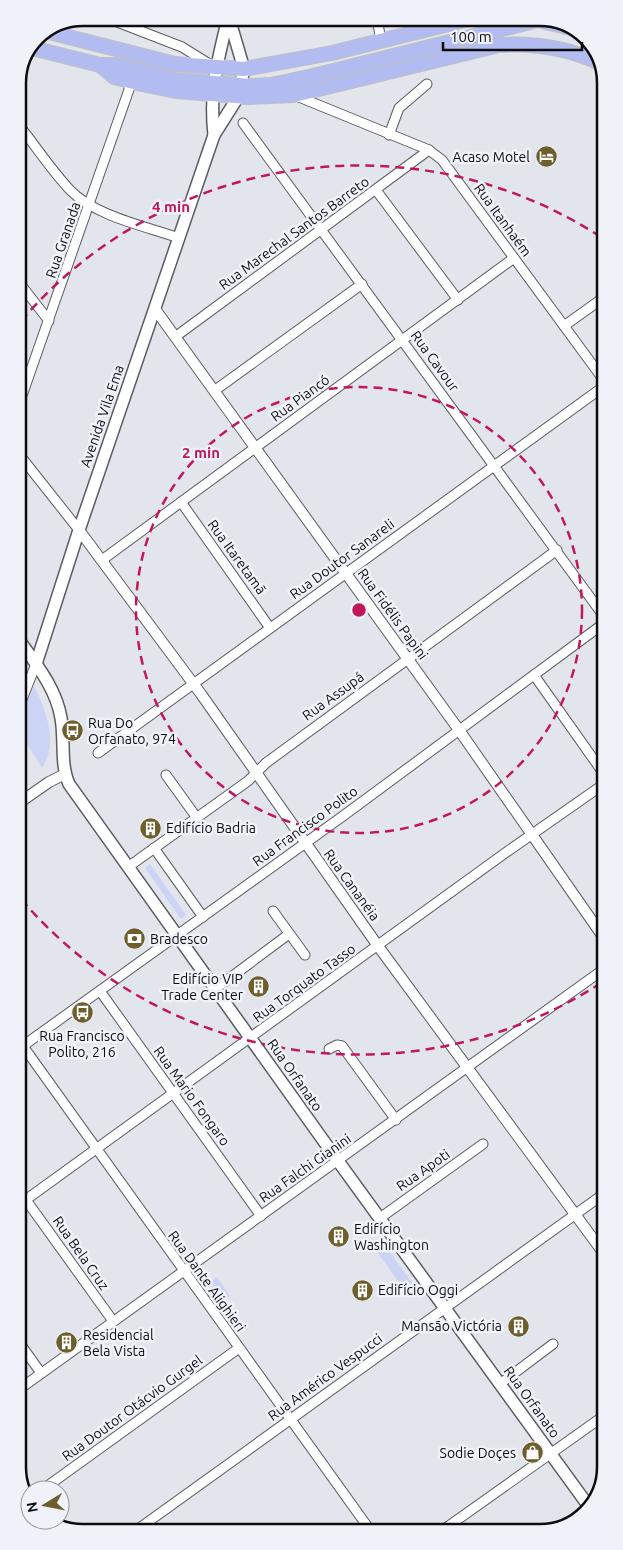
<svg xmlns="http://www.w3.org/2000/svg" width="623" height="1550" viewBox="0 0 623 1550" font-family="Ubuntu,sans-serif">
<rect width="100%" height="100%" fill="#e3e5ec"/>
<g fill="#ccd4f6">
<path d="M34,686c12,24 25,57 8,82l-23,-37v-8z"/>
<path d="M150,864l36,51 -5,4 -36,-51z"/>
<path d="M382,1241l33,46 -9,6 -32,-46z"/>
<path d="M217,1277l13,19 -10,8 -14,-20z"/>
</g>
<g fill="none" stroke-linecap="round" stroke-linejoin="round">
<defs>
<g id="minor">
<path d="M107,18l75,29 29,18"/>
<path d="M377,18l4,23"/>
<path d="M139,30l1,-12"/>
<path d="M294,95l135,55 13,10 161,219"/>
<path d="M243,123l360,492"/>
<path d="M18,124c17,21 33,46 52,66 25,26 75,36 109,48"/>
<path d="M389,135l10,-27 28,-24"/>
<path d="M376,190l82,110"/>
<path d="M18,281l31,40"/>
<path d="M564,326l39,-28"/>
<path d="M175,337l254,-187"/>
<path d="M214,391l148,-107"/>
<path d="M18,407l114,-326"/>
<path d="M18,453l61,77"/>
<path d="M181,502l89,126"/>
<path d="M102,560l412,-302"/>
<path d="M19,661l10,-7"/>
<path d="M534,675l70,99"/>
<path d="M19,707l17,-43"/>
<path d="M98,753l505,-366"/>
<path d="M166,775l31,43"/>
<path d="M154,848l49,69"/>
<path d="M128,867l120,-86 18,-18 291,-213"/>
<path d="M273,911l32,44"/>
<path d="M215,989l74,-55"/>
<path d="M100,991l161,225"/>
<path d="M23,1046l347,484"/>
<path d="M20,1048l323,-232 260,-192"/>
<path d="M329,1049l8,-4 5,1 54,74"/>
<path d="M26,1200l87,121"/>
<path d="M20,1204l488,-353 96,-67"/>
<path d="M380,1218l103,-74"/>
<path d="M21,1345l20,28"/>
<path d="M500,1384l53,-40"/>
<path d="M21,1388l583,-419"/>
<path d="M42,1490l197,-142"/>
<path d="M29,1499l1,-1"/>
<path d="M443,1530l162,-115"/>
<path d="M134,1532l471,-339"/>
</g>
<g id="tertiary">
<path d="M155,309l304,421 145,208"/>
<path d="M79,530l122,164 177,252 227,309"/>
<path d="M19,803l30,-21 16,-8"/>
</g>
<g id="secondary">
<path d="M214,135c-5,-45 4,-75 14,-117"/>
<path d="M19,640c17,24 37,48 42,78 4,22 -1,46 8,66l269,377 252,347"/>
<path d="M36,664l43,-134 135,-395 24,-38 6,-28 -15,-51"/>
</g>
<g id="trunk">
<path d="M533,19l38,9"/>
<path d="M49,32l126,32 69,5 88,-16 137,-34 15,-1"/>
<path d="M32,48l68,17 14,12 28,7 34,7 72,6 46,-2 205,-50c37,-2 70,3 103,19"/>
<path d="M100,65h16l60,15 75,6 20,-1 42,-9"/>
</g>
</defs>
<use href="#minor" stroke="#5b5c62" stroke-width="11"/>
<use href="#tertiary" stroke="#5b5c62" stroke-width="12"/>
<use href="#secondary" stroke="#5b5c62" stroke-width="14"/>
<use href="#trunk" stroke="#c0c0c1" stroke-width="16"/>
<use href="#minor" stroke="#fff" stroke-width="9"/>
<use href="#tertiary" stroke="#fff" stroke-width="10"/>
<use href="#secondary" stroke="#fff" stroke-width="11"/>
<use href="#trunk" stroke="#b2bcf0" stroke-width="14"/>
<defs>
<path id="trunk-bridge" d="M313,76l233,-58"/>
</defs>
<use href="#trunk-bridge" stroke="#c0c0c1" stroke-width="16" stroke-linecap="butt"/>
<use href="#trunk-bridge" stroke="#b2bcf0" stroke-width="14"/>
</g>
<g fill="none" stroke="#c2185b" stroke-width="2.5" stroke-dasharray="9 6">
<circle cx="359" cy="610" r="223"/>
<path d="M601 983A445 445 0 0 1 21 899M21 321A445 445 0 0 1 601 237"/>
</g>
<defs>
<symbol id="hotel-disc" viewBox="-11 -11 22 22"><circle r="9.5" fill="#6d5e2c" stroke="#f0f2f9"/><path d="M-6-4.5h1.5V1H6V5H4.5V3h-9V5H-6ZM-4 0a1.8 1.8 0 1 1 3.6 0ZM.5 0V-2.5h3Q6-2.5 6 0Z" fill="#fff"/></symbol>
<symbol id="bus-disc" viewBox="-11 -11 22 22"><circle r="9.5" fill="#6d5e2c" stroke="#f0f2f9"/><path d="M-5-6H5V4H4V6H2V4H-2V6H-4V4H-5ZM-3.5-4V0h7V-4ZM-3.5 1.2v1.5H-2V1.2ZM2 1.2v1.5H3.5V1.2Z" fill="#fff"/></symbol>
<symbol id="building-disc" viewBox="-11 -11 22 22"><circle r="9.5" fill="#6d5e2c" stroke="#f0f2f9"/><path d="M-4-6H4V6H1V3H-1V6H-4ZM-2.5-4.3h1.7v1.8h-1.7ZM.8-4.3h1.7v1.8H.8ZM-2.5-1h1.7V.8h-1.7ZM.8-1h1.7V.8H.8Z" fill="#fff"/></symbol>
<symbol id="bank-disc" viewBox="-11 -11 22 22"><circle r="9.5" fill="#6d5e2c" stroke="#f0f2f9"/><path d="M-6-4H6V4H-6ZM0-2.3a2.3 2.3 0 1 0 0 4.6a2.3 2.3 0 1 0 0-4.6Z" fill="#fff"/></symbol>
<symbol id="shop-disc" viewBox="-11 -11 22 22"><circle r="9.5" fill="#6d5e2c" stroke="#f0f2f9"/><path d="M-5-2.5h2.3a2.7 3.5 0 0 1 5.4 0H5L5.5 6h-11ZM-1.5-2.5h3a1.5 2.3 0 0 0-3 0Z" fill="#fff"/></symbol>
</defs>
<g fill-rule="evenodd">
<use href="#hotel-disc" x="534" y="144" width="25" height="25"/>
<use href="#bus-disc" x="60" y="718" width="25" height="25"/>
<use href="#building-disc" x="138" y="816" width="25" height="25"/>
<use href="#bank-disc" x="122" y="926" width="25" height="25"/>
<use href="#building-disc" x="246" y="974" width="25" height="25"/>
<use href="#bus-disc" x="70" y="1000" width="25" height="25"/>
<use href="#building-disc" x="326" y="1224" width="25" height="25"/>
<use href="#building-disc" x="350" y="1278" width="25" height="25"/>
<use href="#building-disc" x="506" y="1314" width="25" height="25"/>
<use href="#building-disc" x="54" y="1330" width="25" height="25"/>
<use href="#shop-disc" x="520" y="1440" width="25" height="25"/>
</g>
<g text-anchor="middle" dominant-baseline="central" stroke-width="5" stroke-linejoin="round" paint-order="stroke">
<g font-size="14" fill="#0d0d10" stroke="#f0f2f9" text-anchor="start">
<text x="530" y="157" text-anchor="end">Acaso Motel</text>
<text x="88" y="723">Rua Do<tspan x="88" dy="16">Orfanato, 974</tspan></text>
<text x="166" y="828">Edifício Badria</text>
<text x="150" y="939">Bradesco</text>
<text x="243" y="979" text-anchor="end">Edifício VIP<tspan x="243" dy="16">Trade Center</tspan></text>
<text x="82" y="1036" text-anchor="middle">Rua Francisco<tspan x="82" dy="16">Polito, 216</tspan></text>
<text x="354" y="1229">Edifício<tspan x="354" dy="16">Washington</tspan></text>
<text x="378" y="1290">Edifício Oggi</text>
<text x="502" y="1326" text-anchor="end">Mansão Victória</text>
<text x="83" y="1335">Residencial<tspan x="83" dy="16">Bela Vista</tspan></text>
<text x="516" y="1453" text-anchor="end">Sodie Doçes</text>
</g>
<g font-size="14" fill="#0d0d10" stroke="#f0f2f9">
<text transform="translate(503 220) rotate(54)">Rua Itanhaém</text>
<text transform="translate(294 233) rotate(-36)">Rua Marechal Santos Barreto</text>
<text transform="translate(63 240) rotate(-71)">Rua Granada</text>
<text transform="translate(435 361) rotate(54)">Rua Cavour</text>
<text transform="translate(300 398) rotate(-36)">Rua Piancó</text>
<text transform="translate(102 416) rotate(-71)">Avenida Vila Ema</text>
<text transform="translate(237 557) rotate(54)">Rua Itaretamã</text>
<text transform="translate(342 559) rotate(-36)">Rua Doutor Sanareli</text>
<text transform="translate(393 614) rotate(54)">Rua Fidélis Papini</text>
<text transform="translate(333 696) rotate(-36)">Rua Assupá</text>
<text transform="translate(305 826) rotate(-36)">Rua Francisco Polito</text>
<text transform="translate(352 885) rotate(54)">Rua Cananéia</text>
<text transform="translate(304 983) rotate(-36)">Rua Torquato Tasso</text>
<text transform="translate(295 1075) rotate(55)">Rua Orfanato</text>
<text transform="translate(192 1096) rotate(54)">Rua Mario Fongaro</text>
<text transform="translate(305 1168) rotate(-35)">Rua Falchi Gianini</text>
<text transform="translate(423 1170) rotate(-35)">Rua Apoti</text>
<text transform="translate(81 1253) rotate(55)">Rua Bela Cruz</text>
<text transform="translate(207 1281) rotate(54)">Rua Dante Alighieri</text>
<text transform="translate(325 1377) rotate(-36)">Rua Américo Vespucci</text>
<text transform="translate(532 1402) rotate(54)">Rua Orfanato</text>
<text transform="translate(132 1408) rotate(-36)">Rua Doutor Otácvio Gurgel</text>
</g>
</g>
<path d="M0 0H623V1550H0ZM83 26H540A57 57 0 0 1 597 83V1467A57 57 0 0 1 540 1524H83A57 57 0 0 1 26 1467V83A57 57 0 0 1 83 26Z" fill="#f0f2f9" fill-rule="evenodd"/>
<path fill="none" stroke="#0d0d10" stroke-width="2.5" d="M83 26H540A57 57 0 0 1 597 83V1467A57 57 0 0 1 540 1524H83A57 57 0 0 1 26 1467V83A57 57 0 0 1 83 26Z"/>
<circle cx="359" cy="610" r="8" fill="#c2185b" stroke="#f0f2f9" stroke-width="2.5"/>
<g font-size="15" text-anchor="middle" font-weight="bold" fill="#c2185b" stroke="#f0f2f9" stroke-width="5" stroke-linejoin="round" paint-order="stroke">
<text x="171" y="212">4 min</text>
<text x="201" y="458">2 min</text>
</g>
<g transform="translate(45 1505) rotate(260)"><circle r="24" fill="#f0f2f9" stroke="#95969c"/>
<path d="M0-4L9 19L0 12L-9 19Z" fill="#6d5e2c"/>
<text y="-8" font-size="14" font-weight="bold" text-anchor="middle" fill="#0d0d10">N</text>
</g>
<path d="M443 42v8h139v-8" fill="none" stroke="#0d0d10" stroke-width="2.5"/>
<text x="450" y="42" font-size="15" fill="#0d0d10" stroke="#f0f2f9" stroke-width="4" paint-order="stroke">100 m</text>
</svg>
